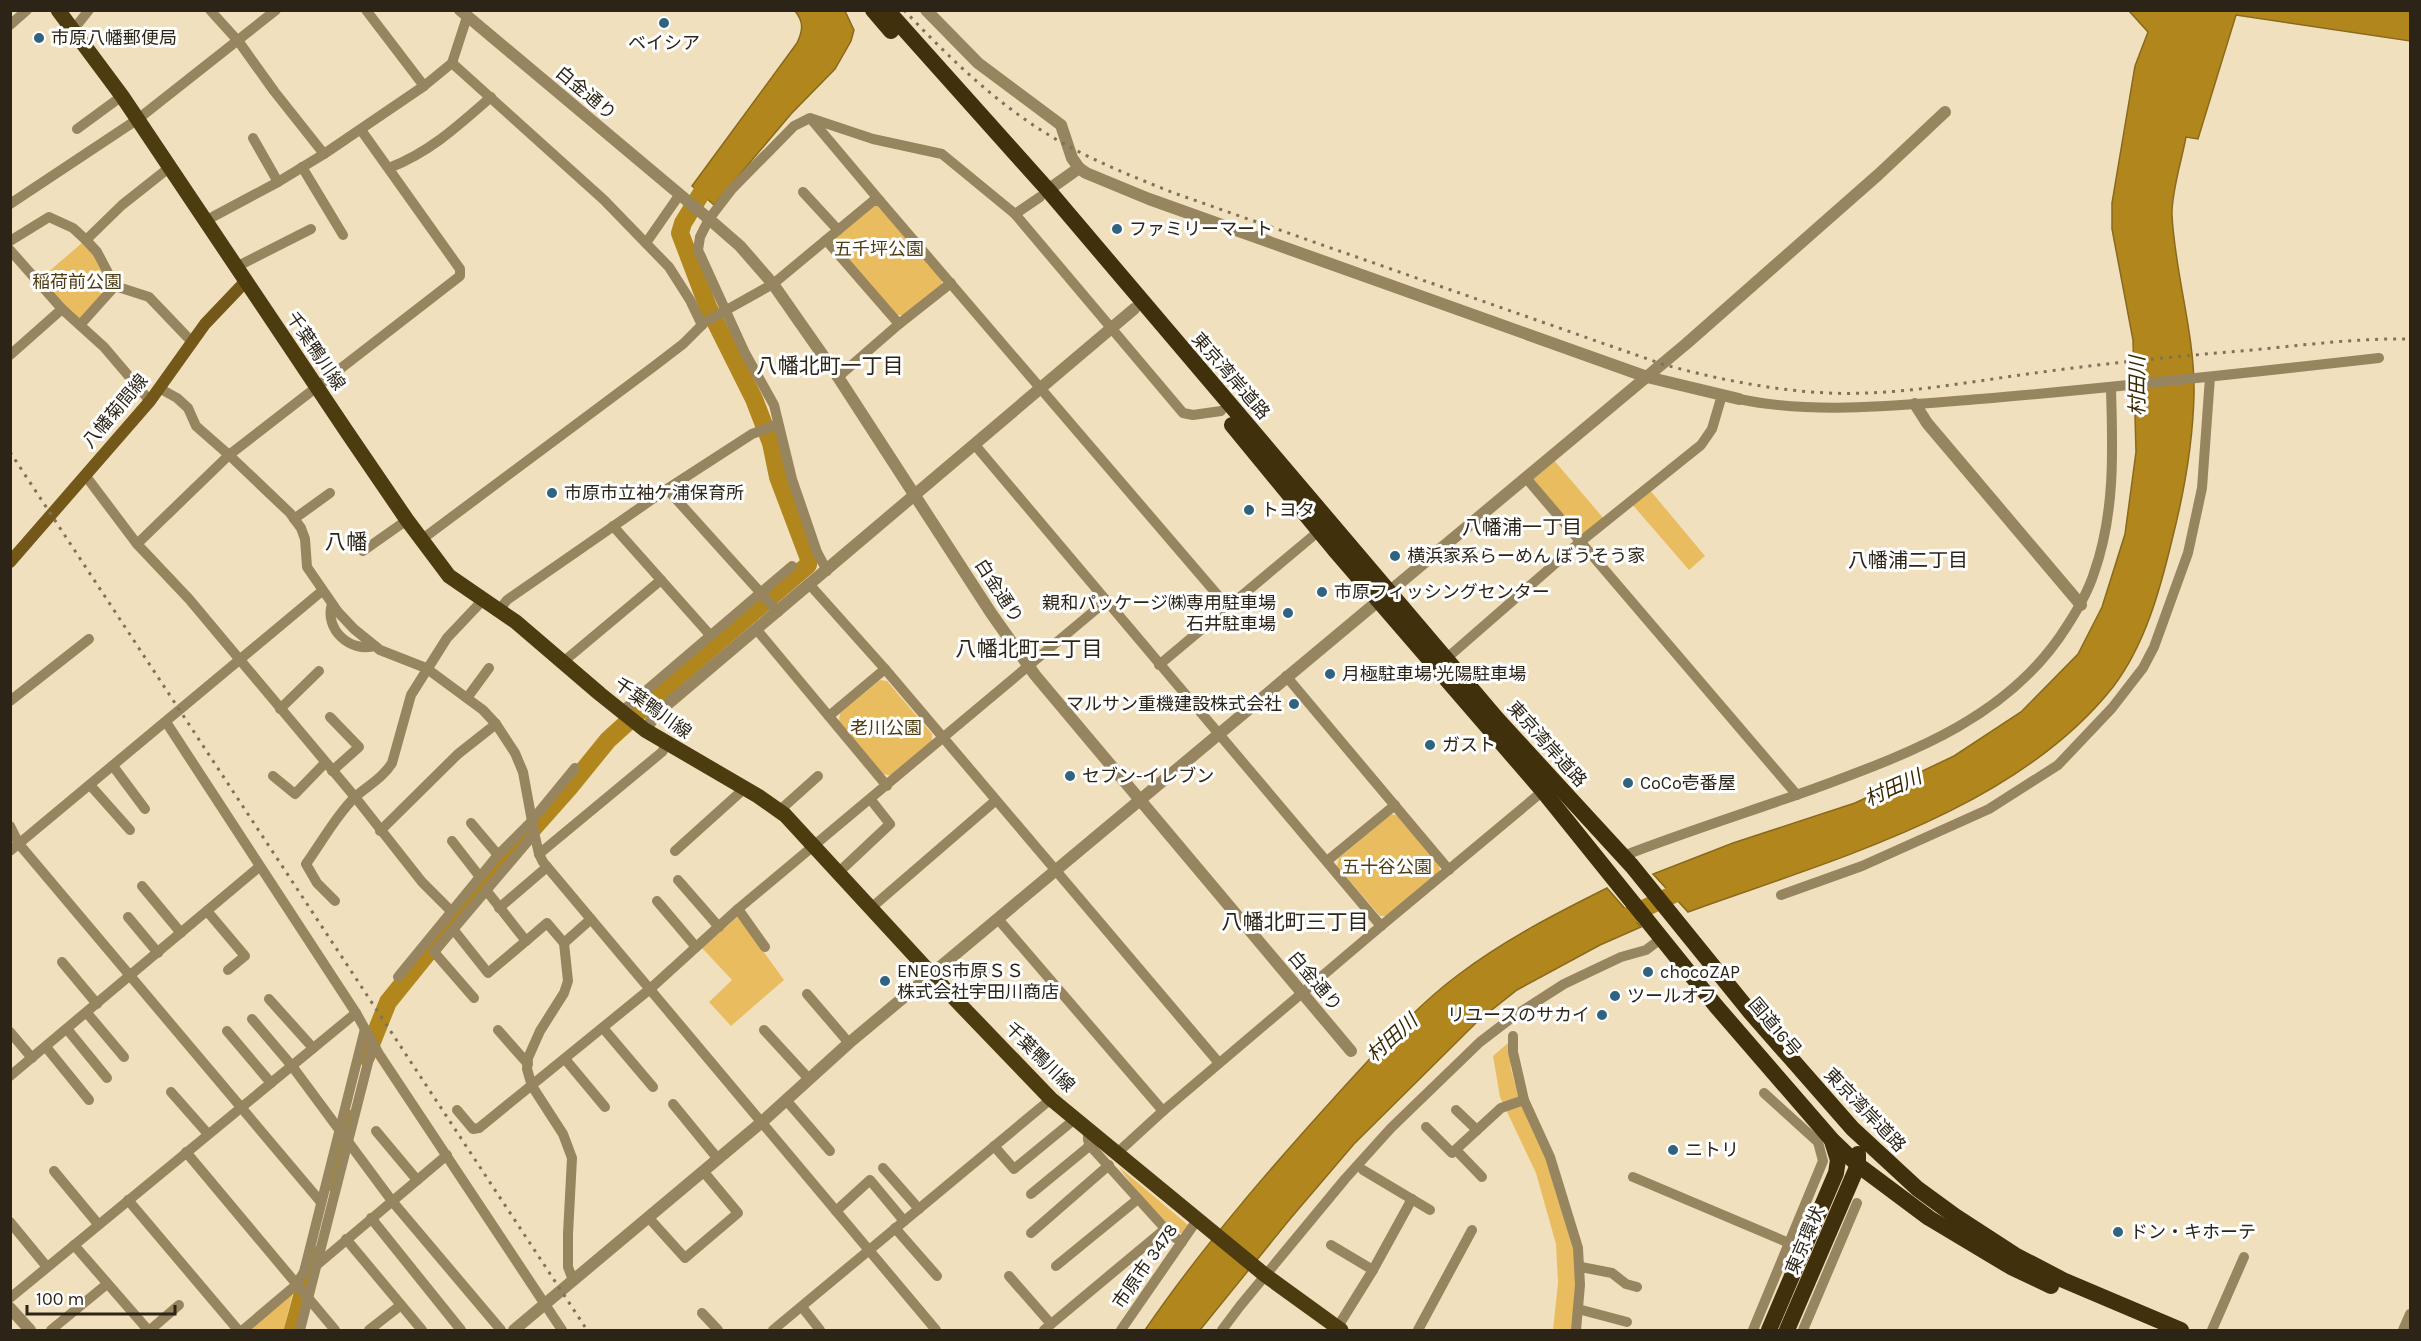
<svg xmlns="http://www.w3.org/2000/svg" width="2421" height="1341" viewBox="0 0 2421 1341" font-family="Karla,'Noto Sans JP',sans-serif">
<rect width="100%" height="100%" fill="#f1e0be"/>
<g fill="#e9bd5f">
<path d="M881,205l61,72v8l-37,30h-8l-62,-71v-7l38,-31z"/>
<path d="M83,242l13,15 15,27 -32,37 -40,-41z"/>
<path d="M1552,458l53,62 -25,20 -52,-62z"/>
<path d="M1649,489l56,67 -16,14 -58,-67z"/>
<path d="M880,680l7,1 45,53v9l-39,33 -10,-2 -44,-52 1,-9z"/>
<path d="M1391,814l8,2 40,48 1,8 -54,44h-6l-43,-50 2,-8z"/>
<path d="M738,916l46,64 -53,46 -22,-24 23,-22 -30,-32z"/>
<path d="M1508,1043l3,26 8,30 29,64 28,96 1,20 -5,51h-19l5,-47 -2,-39 -20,-71 -36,-76 -7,-41z"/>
<path d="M1119,1167l69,58 -5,9c-14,-3 -54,-52 -64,-67z"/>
<path d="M293,1291l-9,39h-39z"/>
</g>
<g fill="#b1871d" stroke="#89691b" stroke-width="1.5">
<path d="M795,11h50l9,19 -3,11 -16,28 -44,45 -77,91 -22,-19 105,-143c6,-13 7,-21 -2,-32z"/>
<path d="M2129,11h281v30l-174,-26 -38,124 -12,-2c-4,22 -15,57 -14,78 3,60 23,118 22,179 -1,49 -10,99 -22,146 -12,50 -27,105 -59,147 -98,124 -282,173 -425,225l-35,-38 80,-31 122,-40 99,-47 67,-44 57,-58 24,-47 23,-73 11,-82 -3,-112 -21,-111v-26l23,-137 13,-34z"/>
<path d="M1607,888l34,39 -41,18 -83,45 -38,30 -125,124 -64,75 -90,111h-55c59,-86 129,-166 199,-243 36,-39 71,-80 114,-112 46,-35 97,-61 149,-87z"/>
</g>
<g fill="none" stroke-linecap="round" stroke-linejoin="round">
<g stroke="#b1871d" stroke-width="18">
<path d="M1626,917l67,-32"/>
<path d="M366,1057l22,-55 93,-115 88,-99 39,-48 66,-60 134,-115 1,-6 -31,-82 -7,-34 -17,-44 -46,-92 -28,-74 3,-10 21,-34"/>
<path d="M332,1182l17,-63"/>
<path d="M293,1330l20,-75"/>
</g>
<g stroke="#978560" stroke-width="10">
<path d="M210,10l29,32 35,49 50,63"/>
<path d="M366,10l58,76"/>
<path d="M10,25l17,-15"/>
<path d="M73,30l16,-20"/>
<path d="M452,63l152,137 65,67 21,33 12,25"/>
<path d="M811,119l69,82"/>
<path d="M77,129l45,-33"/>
<path d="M253,138l25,44"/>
<path d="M302,167l41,68"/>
<path d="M389,168c41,-16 69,-42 102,-71"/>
<path d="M803,192l35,38"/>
<path d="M10,204l128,-85 138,-109"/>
<path d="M1015,214l25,-17"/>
<path d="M205,221l73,-39 46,-28 100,-68 28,-23 15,-46"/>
<path d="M86,240l36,-35 48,-38"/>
<path d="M826,240l73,84"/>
<path d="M10,241l39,-24 24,11 13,12 11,12 18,34 34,11 43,45"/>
<path d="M646,243l34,-49"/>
<path d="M10,250l52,59 42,38 46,54"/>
<path d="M236,267l75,-38"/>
<path d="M80,325l35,-39"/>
<path d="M10,355l52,-46"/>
<path d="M838,377l61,-53 52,-41"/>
<path d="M159,388l18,10 11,10 8,18 33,29 61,58 11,15 4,11 2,28 31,45 16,17 26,21 46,18 57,42 13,14 19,29 8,19 11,60 5,22 4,8 393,468"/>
<path d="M1739,399c74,16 166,6 241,0 133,-11 266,-26 399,-41"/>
<path d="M975,445l406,481"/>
<path d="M85,475l52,69 52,55 166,198 67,85 29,29"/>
<path d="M1526,478l271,317"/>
<path d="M667,489l111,123"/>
<path d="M294,519l36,-26"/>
<path d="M613,526l97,109"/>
<path d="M421,540l232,-173 30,-23 22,-22 68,-38 100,-83h7l347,405"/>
<path d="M137,544l92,-89 231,-179v-7l-99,-139"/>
<path d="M363,551l44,-31"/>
<path d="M827,571l-10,-19 -25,-73 -18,-74 -29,-52 -47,-103 2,-13 9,-18 23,-30 62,-63 16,-8 63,21 69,15 73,60 168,199 10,2 28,-4"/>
<path d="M810,585l75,84 334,394"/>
<path d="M332,604c-8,25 18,49 43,42"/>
<path d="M499,610l8,-10 160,-111 85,-55 26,-10"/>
<path d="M757,630l130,156"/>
<path d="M1447,658l133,-116 121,-97 11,-16 10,-34"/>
<path d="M563,662l98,-82"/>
<path d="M1159,665l160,-134"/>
<path d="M1286,676l163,194"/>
<path d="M467,698l22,-30"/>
<path d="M10,701l79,-62"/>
<path d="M280,709l39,-38"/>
<path d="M621,712l171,-146"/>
<path d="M829,716l56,-47"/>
<path d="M330,717l29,30 -27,24"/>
<path d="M166,722l190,291 23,41 183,276"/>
<path d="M113,766l32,43"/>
<path d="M273,776l22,18 30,-31"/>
<path d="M90,785l40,45"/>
<path d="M779,811l39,-35"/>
<path d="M532,818l7,-6 36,-44"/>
<path d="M471,823l27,32"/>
<path d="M10,826l9,18 301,357"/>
<path d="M380,831l78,-77 38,-30"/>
<path d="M452,841l28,36"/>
<path d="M10,851l312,-260"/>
<path d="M675,851l70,-63"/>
<path d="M539,854l123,-102 5,-8"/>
<path d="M1623,856c64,-25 129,-45 193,-68 97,-36 194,-71 251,-162 11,-17 21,-34 27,-53 21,-59 19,-122 17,-184"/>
<path d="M1327,861l68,-56"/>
<path d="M839,872l51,-48 -19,-24"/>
<path d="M678,880l41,47"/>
<path d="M142,886l39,47"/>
<path d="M486,890l40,51 21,-18 17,20 4,38 -4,12 -24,38 -12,27 -1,11 5,17 31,48 9,24 -4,76v33l5,13"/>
<path d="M1781,895l81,-29 127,-57 69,-44 54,-57 31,-40 11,-21 34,-94 14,-65 8,-111"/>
<path d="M335,901l-18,-18 -11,-19c16,-22 29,-47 48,-66 13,-12 28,-19 38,-35l19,-68 36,-57 36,-38"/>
<path d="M657,901l39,46"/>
<path d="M499,908l48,-41"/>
<path d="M871,908l124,-107"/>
<path d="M738,909l27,38"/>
<path d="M207,911l38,45 -17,14"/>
<path d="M128,917l30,36"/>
<path d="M998,919l165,192"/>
<path d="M453,929l35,44 38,-32"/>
<path d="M564,943l27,-24"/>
<path d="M62,962l35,42"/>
<path d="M398,977l100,-122 34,-34"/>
<path d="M807,994l42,49"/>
<path d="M474,998l-40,-46 100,-118"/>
<path d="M269,999l44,49"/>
<path d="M87,1013l37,44"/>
<path d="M252,1019l40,47 100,135 109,129"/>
<path d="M603,1028l50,59"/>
<path d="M67,1029l40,49"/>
<path d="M498,1030l30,34"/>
<path d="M764,1030l45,49"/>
<path d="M227,1031l44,52"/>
<path d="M10,1032l22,26"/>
<path d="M1513,1036v16l11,48 26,57 28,91 2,37 -4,45"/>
<path d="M46,1047l43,53"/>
<path d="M565,1059l40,48"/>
<path d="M10,1076l249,-209"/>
<path d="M171,1092l37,42"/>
<path d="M786,1100l44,51"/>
<path d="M673,1104l45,55"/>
<path d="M457,1110l16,19 6,-1 171,-139 88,-80 368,-308"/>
<path d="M1456,1110l21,20"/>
<path d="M1426,1127l26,26 49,-45 23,-8"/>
<path d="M1088,1129v11l5,9 77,85 12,8"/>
<path d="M376,1131l41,49"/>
<path d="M994,1146l20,23 61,-50"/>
<path d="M1456,1150l26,27"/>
<path d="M186,1152l149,178"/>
<path d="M1116,1154l47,-43 218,-185 162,-135"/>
<path d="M883,1168l36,41"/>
<path d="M1363,1170l67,40"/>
<path d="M54,1171l44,53"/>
<path d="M1633,1177l156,66"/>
<path d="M1031,1194l56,-46 3,-5"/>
<path d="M128,1200l110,130"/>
<path d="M836,1211l34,-31 34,41"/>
<path d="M648,1217l37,41 53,-45 -35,-42"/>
<path d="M371,1218l90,112"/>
<path d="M10,1222l37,45"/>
<path d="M895,1228l42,48"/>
<path d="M1031,1233l78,-68"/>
<path d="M346,1239l76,91"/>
<path d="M74,1245l74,85"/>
<path d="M1331,1245l42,25"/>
<path d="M318,1264l129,-109"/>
<path d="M1056,1266l82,-67"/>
<path d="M1581,1267l31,6 14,11 11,3"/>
<path d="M1009,1276l42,48"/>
<path d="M10,1298l346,-285"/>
<path d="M802,1307l18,23"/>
<path d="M1578,1309l49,13"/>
<path d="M702,1313l16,17"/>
<path d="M1337,1328l36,-58 39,-71"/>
<path d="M51,1330l56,-46"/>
<path d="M150,1330l29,-25"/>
<path d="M243,1330l53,-45 8,-13 61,-243"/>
<path d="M300,1330l73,-287"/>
<path d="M369,1330l32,-25"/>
<path d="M773,1330l278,-231"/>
<path d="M1044,1330l121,-101"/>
<path d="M1121,1330l76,-110"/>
<path d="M1222,1330l18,-24 105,-127 46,-51 89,-86 34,-26 50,-32 57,-27 25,-7 16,-12"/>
<path d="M1418,1330l54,-100"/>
<path d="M1753,1330l70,-169 -5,-19 -54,-49"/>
<path d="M1803,1330l54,-127"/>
<path d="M2212,1330l32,-73"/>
<path d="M2403,1330l7,-16"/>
</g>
<g stroke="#978560" stroke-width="12">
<path d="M460,10l249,209 31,27 33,38 65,93 153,236 44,62 316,376"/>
<path d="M926,10l52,53 83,62 11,33 7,10 7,5 63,26 498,178 92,22"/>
<path d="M1048,190l31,-22"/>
<path d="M1915,404l12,19 154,182"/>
<path d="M645,730l11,-16 478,-405"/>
<path d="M10,1308l20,22"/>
<path d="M514,1330l249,-209 86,-78 837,-699 193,-170 66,-62"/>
</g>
<path stroke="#73581a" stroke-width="12" d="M10,562l140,-161 55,-77 40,-42"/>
<path stroke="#4e3c11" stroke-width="15" d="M58,10l64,86 225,336 60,88 42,56 67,46 84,72 45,36 113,66 27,19 164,178 102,106 214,176 76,55"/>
<g stroke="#40300b" stroke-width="16">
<path d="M873,10l18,21"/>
<path d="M887,10l161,180 449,529 135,147 119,147 101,115 66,61 37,27 60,39 48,25 118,50"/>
<path d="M1232,425l102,124 209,242 173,215 116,134 26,25 71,53 82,49 40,19"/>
<path d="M1769,1330l67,-157 2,-13 -6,-19"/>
<path d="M1787,1330l71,-165v-11"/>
</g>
<g stroke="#7d725c" stroke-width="3" stroke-dasharray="3 6" stroke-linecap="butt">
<path d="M904,10c49,52 103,104 166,137 33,18 69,32 104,46l488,171c54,15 109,26 165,29 70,3 140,-11 208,-20 72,-10 145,-17 217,-23 53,-5 106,-12 158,-11"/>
<path d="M10,452l577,878"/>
</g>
</g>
<g fill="#2f637f" stroke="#fff" stroke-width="2">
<circle cx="664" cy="23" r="6"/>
<circle cx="39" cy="38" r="6"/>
<circle cx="1117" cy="229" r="6"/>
<circle cx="552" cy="493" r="6"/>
<circle cx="1249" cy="510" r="6"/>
<circle cx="1395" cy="556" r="6"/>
<circle cx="1322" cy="592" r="6"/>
<circle cx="1288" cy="613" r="6"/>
<circle cx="1330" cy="674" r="6"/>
<circle cx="1294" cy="704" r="6"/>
<circle cx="1430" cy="745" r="6"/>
<circle cx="1070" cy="776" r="6"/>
<circle cx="1628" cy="783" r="6"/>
<circle cx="1648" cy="972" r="6"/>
<circle cx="885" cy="981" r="6"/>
<circle cx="1615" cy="996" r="6"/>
<circle cx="1602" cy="1015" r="6"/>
<circle cx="1673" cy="1150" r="6"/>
<circle cx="2118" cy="1232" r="6"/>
</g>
<g text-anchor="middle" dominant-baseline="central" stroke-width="6" stroke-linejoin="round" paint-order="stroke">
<g font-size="18" fill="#2b2417" stroke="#fff" text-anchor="start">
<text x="51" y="38">市原八幡郵便局</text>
<text x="664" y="43" text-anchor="middle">ベイシア</text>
<text x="1129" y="229">ファミリーマート</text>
<text x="564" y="493">市原市立袖ケ浦保育所</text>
<text x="1261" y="510">トヨタ</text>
<text x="1407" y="556">横浜家系らーめん ぼうそう家</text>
<text x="1334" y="592">市原フィッシングセンター</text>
<text x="1276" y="603" text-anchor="end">親和パッケージ㈱専用駐車場<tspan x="1276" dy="21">石井駐車場</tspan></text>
<text x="1342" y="674">月極駐車場 光陽駐車場</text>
<text x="1282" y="704" text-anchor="end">マルサン重機建設株式会社</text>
<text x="1442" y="745">ガスト</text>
<text x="1082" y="776">セブン-イレブン</text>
<text x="1640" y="783">CoCo壱番屋</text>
<text x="897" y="971">ENEOS市原ＳＳ<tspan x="897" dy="21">株式会社宇田川商店</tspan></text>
<text x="1660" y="972">chocoZAP</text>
<text x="1627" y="996">ツールオフ</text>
<text x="1590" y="1015" text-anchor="end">リユースのサカイ</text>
<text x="1685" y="1150">ニトリ</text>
<text x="2130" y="1232">ドン・キホーテ</text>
</g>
<g font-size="18" fill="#2b2417" stroke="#fff">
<text transform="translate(586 93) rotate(40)">白金通り</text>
<text transform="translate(316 351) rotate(56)">千葉鴨川線</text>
<text transform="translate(1231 376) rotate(49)">東京湾岸道路</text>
<text transform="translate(115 411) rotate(-50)">八幡菊間線</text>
<text transform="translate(999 591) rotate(57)">白金通り</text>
<text transform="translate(653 708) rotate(36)">千葉鴨川線</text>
<text transform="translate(1547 744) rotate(48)">東京湾岸道路</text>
<text transform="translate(1315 981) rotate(50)">白金通り</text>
<text transform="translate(1775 1027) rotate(50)">国道16号</text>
<text transform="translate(1040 1057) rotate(45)">千葉鴨川線</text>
<text transform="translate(1865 1110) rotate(46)">東京湾岸道路</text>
<text transform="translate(1805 1240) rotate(-67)">東京環状</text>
<text transform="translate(1145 1266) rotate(-55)">市原市 3478</text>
</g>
<g font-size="18" fill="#4e3c13" stroke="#fff">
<text x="879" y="249">五千坪公園</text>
<text x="77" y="282">稲荷前公園</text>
<text x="886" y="728">老川公園</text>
<text x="1387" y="867">五十谷公園</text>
</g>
<g font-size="20" font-style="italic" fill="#392800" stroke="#fff">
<text transform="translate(2137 386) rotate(-90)">村田川</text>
<text transform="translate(1893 788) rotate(-24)">村田川</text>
<text transform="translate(1392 1038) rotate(-42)">村田川</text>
</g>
<g font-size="20" fill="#2b2417" stroke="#fff">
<text x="1522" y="527">八幡浦一丁目</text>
<text x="1908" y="560">八幡浦二丁目</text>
</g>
<g font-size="21" fill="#2b2417" stroke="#fff">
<text x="830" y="366">八幡北町一丁目</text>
<text x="346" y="542">八幡</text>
<text x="1029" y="649">八幡北町二丁目</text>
<text x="1295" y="922">八幡北町三丁目</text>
</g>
</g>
<rect width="2421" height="1341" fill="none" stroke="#2b2417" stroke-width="24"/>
<path d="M27 1305v9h148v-9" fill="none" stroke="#2b2417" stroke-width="3"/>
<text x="36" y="1305" font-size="18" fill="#2b2417" stroke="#ffffff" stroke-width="4.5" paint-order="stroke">100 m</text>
</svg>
